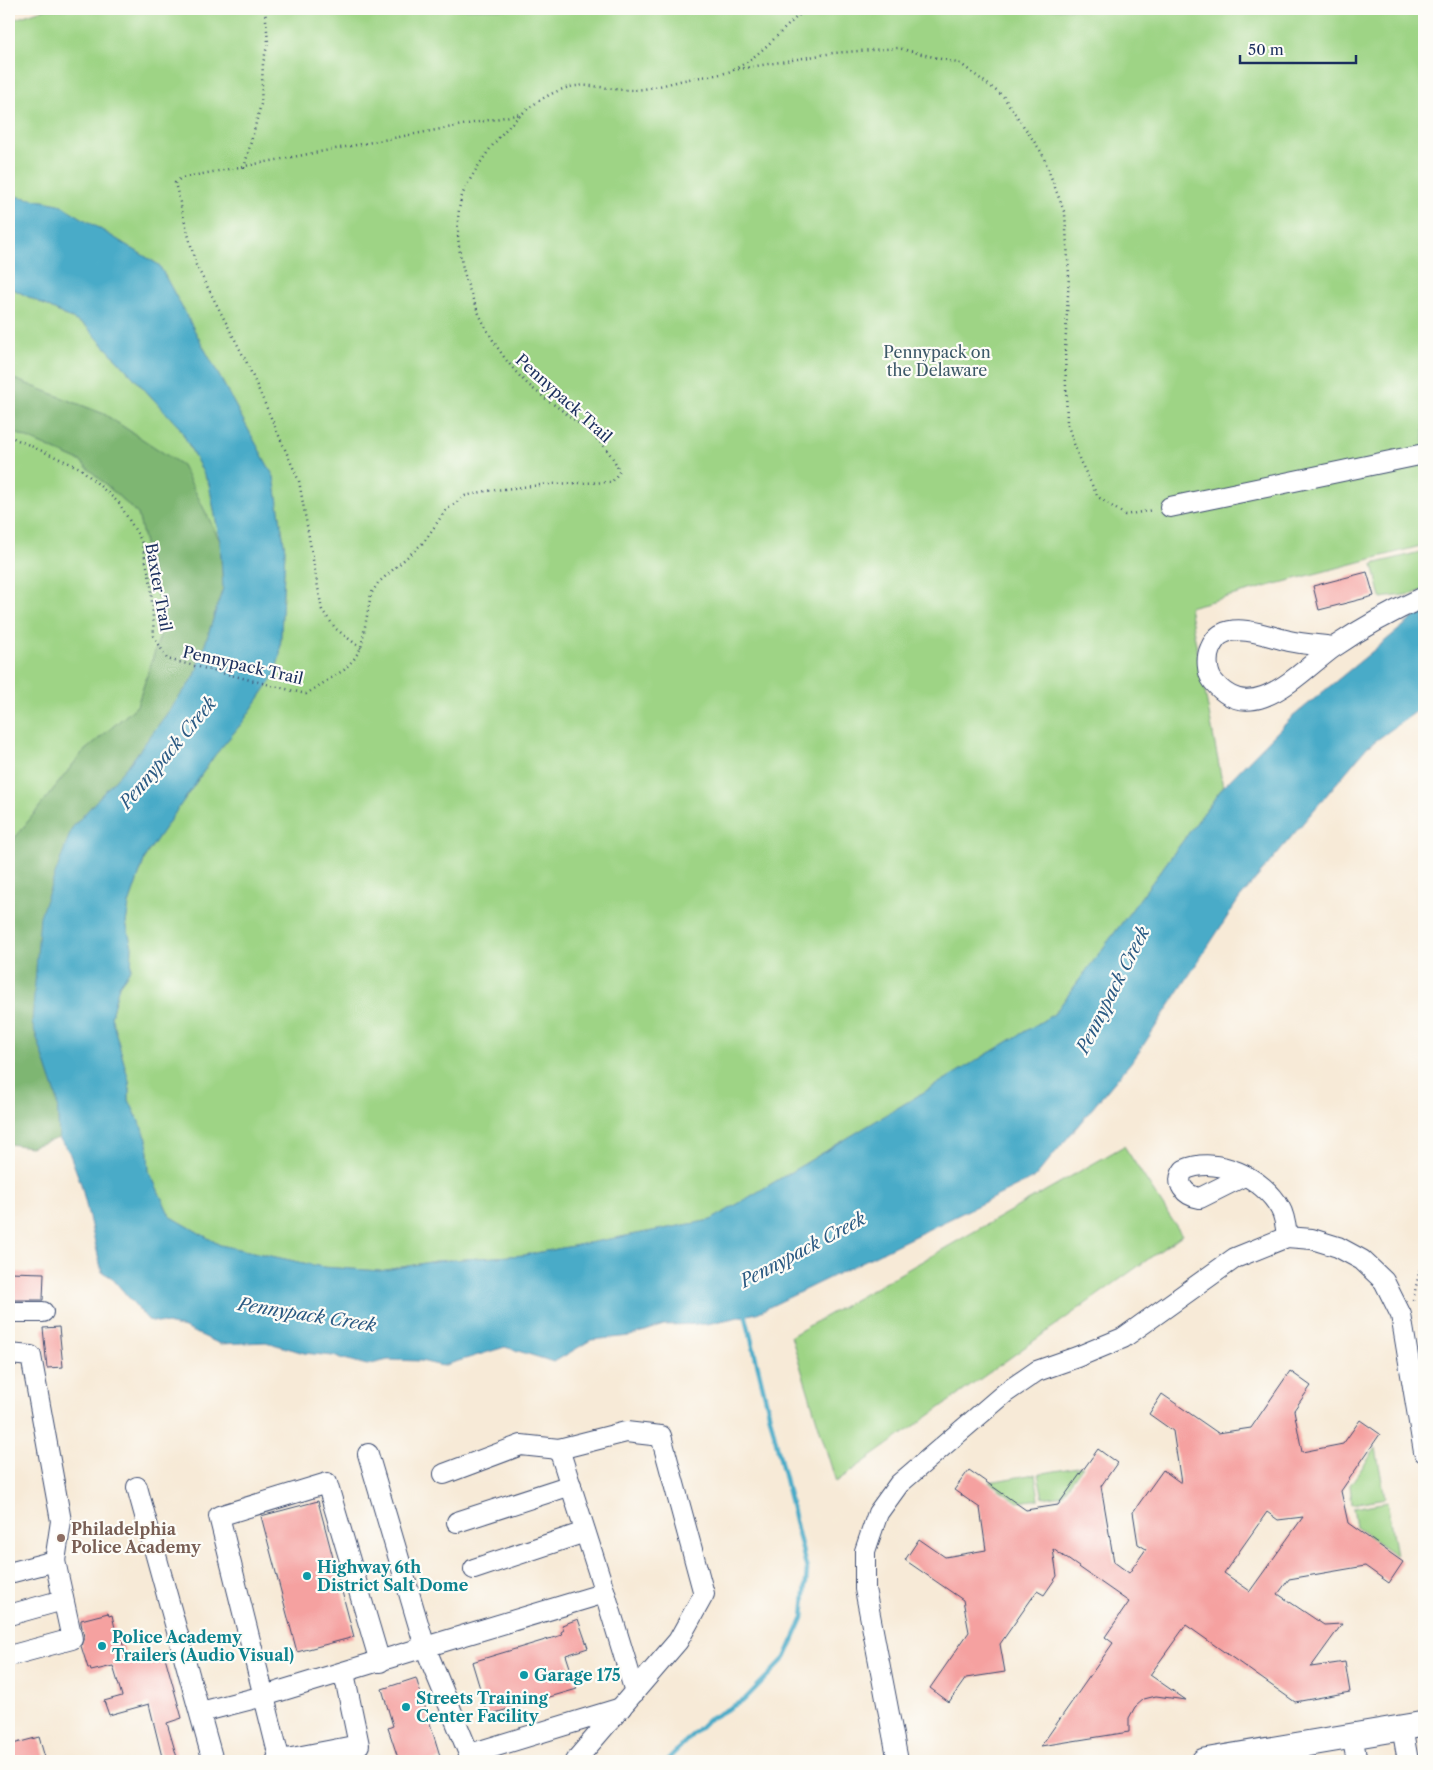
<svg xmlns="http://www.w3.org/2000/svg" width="1433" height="1770" viewBox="0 0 1433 1770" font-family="'Libre Caslon Text',serif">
<rect width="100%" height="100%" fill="#fdfcf7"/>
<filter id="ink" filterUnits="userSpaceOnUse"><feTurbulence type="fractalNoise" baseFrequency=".02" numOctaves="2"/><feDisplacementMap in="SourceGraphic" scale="10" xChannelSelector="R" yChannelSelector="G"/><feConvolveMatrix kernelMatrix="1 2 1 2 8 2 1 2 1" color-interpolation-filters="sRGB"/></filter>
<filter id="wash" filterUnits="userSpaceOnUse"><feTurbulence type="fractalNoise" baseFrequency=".0096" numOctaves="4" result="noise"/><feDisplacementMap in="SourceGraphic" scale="20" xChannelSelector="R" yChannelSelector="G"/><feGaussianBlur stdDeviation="1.12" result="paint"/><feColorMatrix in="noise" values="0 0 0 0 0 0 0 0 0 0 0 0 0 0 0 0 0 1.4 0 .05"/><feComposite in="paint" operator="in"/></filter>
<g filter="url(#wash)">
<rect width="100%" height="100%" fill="#f7ead7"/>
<g fill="#9ed485" stroke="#5c8272">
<path d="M45,9h1379v536l-235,62 34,180 -169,227 -343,206 -186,35 -89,6 -56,10 -58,-4 -102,-22 -50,-29 -21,-45 -2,-32 -18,-39v-19l-18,-65 8,-31 12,-16 1,-22 -6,-24 3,-19 17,-49 69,-100 27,-32 32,-47 6,-21 5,-105 -11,-73 -115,-212 -100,-61 -50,-9v-174z"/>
<path d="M9,287l77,39 94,102 29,56 11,57 -39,-76 -77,-51 -95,-37z"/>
<path d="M9,430l71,31 58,53 26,110 -27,82 -55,47 -67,85 -6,13z"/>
<path d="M1424,551v39l-11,4 -32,4 -8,-34z"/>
<path d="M1124,1146l58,89 -346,247 -45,-146z"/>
<path d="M1376,1448l9,50 -33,6 -2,-19z"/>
<path d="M1083,1466l-21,29 -19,3 -5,-24z"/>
<path d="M1035,1474l4,25 -21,3 -29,-20z"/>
<path d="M1387,1502l9,53 -40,-28 -3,-19z"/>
</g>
<path fill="#7eb672" stroke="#4c7268" d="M9,377l95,37 78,51 38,76 3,47 -28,88 -64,86 -59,66 -40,195 25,75 2,40 -29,9 -21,-3v-293l6,-13 67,-85 55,-47 27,-82 -26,-110 -58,-53 -71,-31z"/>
<path fill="#49abc8" stroke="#326d93" d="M9,195l50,9 100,61 115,212 11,73 -5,105 -6,21 -32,47 -27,32 -69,100 -17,49 -3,19 6,24 -1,22 -12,16 -8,31 18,65v19l18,39 2,32 21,45 50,29 102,22 58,4 56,-10 89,-6 186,-35 343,-206 169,-227 68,-69 133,-109v97l-57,41 -128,152 -102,156 -103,123 -277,135 -50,11 -43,1 -34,11 -39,4 -37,22 -49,-15 -63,19 -21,-5 -33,-1 -21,5 -34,-9 -29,-3 -38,-11 -46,2 -35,-16 -37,-8 -37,-43 -9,-5 -21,-88 -12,-32 -10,-14 -2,-40 -25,-75 8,-107 32,-88 59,-66 64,-86 28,-88 -3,-47 -11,-57 -29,-56 -94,-102 -77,-39z"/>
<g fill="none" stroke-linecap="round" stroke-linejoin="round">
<path stroke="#49abc8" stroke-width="4.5" d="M666,1761l40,-40 38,-21 41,-42 18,-40 4,-48 -63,-261"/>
</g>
<g id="blocks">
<g fill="#f5a1a0" fill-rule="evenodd">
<path d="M1367,572l7,24 -55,14 -6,-24z"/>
<path d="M9,1272l35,1 -1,27h-34z"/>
<path d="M59,1327l4,40 -16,1 -4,-40z"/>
<path d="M1290,1371l21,15 -17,24 8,42 41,-8 17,-24 20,14 -39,57 7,32 55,39 -14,21 -24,-17 -76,13 -11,15 46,31 18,-1 -31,43 34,-5 5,30 -55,10 -109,-77 -36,50 36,25 -30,-4 -12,3 -9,8 -6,11v14l-88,14 72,-103 -8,-6 24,-35 -76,-53 4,27 -13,19 -7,-4 -37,53 5,28 -39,6 -17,24 -19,-14 39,-56 -6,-32 -58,-40 14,-21 26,18 41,-7 -6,-42 -26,-18 15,-20 57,40 32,-5 40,-56 19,14 -16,23 13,76 15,11 17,-24 -8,-5 -5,-32 30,-42 18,13 -8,-52 -24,-17 13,-20 56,39 33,-5zM1267,1512l11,8 25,-3 -53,74 -26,-18z"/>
<path d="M318,1501l36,136 -57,15 -36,-136z"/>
<path d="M108,1613l1,3 3,-1 5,22 3,-1 9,27 16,-5 1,4 19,-5 17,61 -15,5 11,38h-15l-14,-57 -40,11 -5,-14 18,-5 -9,-30 -22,5 -1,-3h-2l-7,-22 3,-9 -3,-14v-3z"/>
<path d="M578,1619l10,29 -22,7 11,34 -89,26 -16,-53 90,-27 -1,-3 3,-2 -2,-5z"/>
<path d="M416,1678l25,81 -6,2h-36l-11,-33 5,-2 -11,-37z"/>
<path d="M39,1737l7,24h-37v-16z"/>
</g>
</g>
</g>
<g filter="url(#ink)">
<use href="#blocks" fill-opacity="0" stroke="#3c4b70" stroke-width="1"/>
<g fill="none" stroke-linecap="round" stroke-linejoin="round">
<defs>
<g id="minor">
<path d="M1170,507l254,-53"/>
<path d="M1334,647c-15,-2 -31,-3 -45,-6 -19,-4 -49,-17 -67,-7 -5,2 -10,10 -12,15 -4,9 -3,24 3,32 39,49 88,-11 121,-34 28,-19 59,-36 90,-50"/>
<path d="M1244,1176l-44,22c-15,-2 -26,-15 -16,-28 32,-15 80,8 96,38 5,8 6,20 7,29"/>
<path d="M9,1312h34"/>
<path d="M9,1354l22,2 30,165 -6,40"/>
<path d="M559,1449l67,-17 35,4 43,158 -26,47 -103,120"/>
<path d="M444,1474l77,-29 38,4 46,144 -180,54 47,114"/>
<path d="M137,1487l76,274"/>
<path d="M457,1522l114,-37"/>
<path d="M474,1569l111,-37"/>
<path d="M9,1573l46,-12 17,78 -63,17"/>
<path d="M605,1593l30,99"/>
<path d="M9,1615l54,-15"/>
<path d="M201,1712l63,-16 161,-49 -57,-193"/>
<path d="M1402,1727l6,34"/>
<path d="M1352,1736l5,25"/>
<path d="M470,1754l151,-46"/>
<path d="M276,1761l83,-16 -15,-72"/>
<path d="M280,1761l-61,-245 108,-33 53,179"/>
<path d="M898,1761l-33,-172v-38l13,-38 21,-29 106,-91 32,-22 40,-14 46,-19 112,-80 52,-21 25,2 26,8 24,13 22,21 17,34 23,137"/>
</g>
<path id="major" d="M1204,1761l220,-37"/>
</defs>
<use href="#minor" stroke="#3c4b70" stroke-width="22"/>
<use href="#major" stroke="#3c4b70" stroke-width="27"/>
<g stroke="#3c4b70" stroke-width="2.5" stroke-dasharray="1 4" stroke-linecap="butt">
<path d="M733,70l100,-17 65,-5 63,16 42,32 39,57 23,61 4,61 -4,76 2,72 13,38 18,36 27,18 28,-5"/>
<path d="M244,168l17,-64 2,-41 5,-21 -3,-33"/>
<path d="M9,436l71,32 39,35 22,37 10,44 3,52 13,23 139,35 38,-24 10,-11 7,-11 10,-54 7,-11 46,-41 21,-31 20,-15 21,-5 64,-7 62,-2 7,-10c-9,-33 -62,-63 -88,-85 -44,-38 -83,-124 -71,-183 2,-12 8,-21 14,-31 20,-34 53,-73 92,-85 20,-6 39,1 60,2 20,1 43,-7 63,-11 14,-3 31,-3 44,-9 25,-12 46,-37 66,-55l4,-6"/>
<path d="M361,648l-25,-19 -14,-19 -23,-129 -53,-120 -50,-96 -21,-82 6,-5 340,-64"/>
<path d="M1413,1300l11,-49"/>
</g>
<use href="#minor" stroke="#fff" stroke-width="20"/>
<use href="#major" stroke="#fff" stroke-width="25"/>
</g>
</g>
<circle fill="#8d6e63" stroke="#fdfcf7" stroke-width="2" cx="61" cy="1538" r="5"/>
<g fill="#0f9aa8" stroke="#fdfcf7" stroke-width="2">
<circle cx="307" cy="1576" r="5"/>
<circle cx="102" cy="1646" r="5"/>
<circle cx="524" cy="1675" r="5"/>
<circle cx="406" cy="1707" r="5"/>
</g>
<g text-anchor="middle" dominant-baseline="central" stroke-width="4.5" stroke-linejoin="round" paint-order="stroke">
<g font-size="16" fill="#3c5868" stroke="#fdfcf7">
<text x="937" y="352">Pennypack on<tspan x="937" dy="18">the Delaware</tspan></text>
</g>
<g font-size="16" fill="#1b2f5e" stroke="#fdfcf7">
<text transform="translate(564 398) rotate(42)">Pennypack Trail</text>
<text transform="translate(159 587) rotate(80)">Baxter Trail</text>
<text transform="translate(243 665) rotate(13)">Pennypack Trail</text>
</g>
<g font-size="16" font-weight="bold" fill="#785e54" stroke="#fdfcf7" text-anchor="start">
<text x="71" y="1529">Philadelphia<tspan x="71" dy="18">Police Academy</tspan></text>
</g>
<g font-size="16" font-weight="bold" fill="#0d838f" stroke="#fdfcf7" text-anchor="start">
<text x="317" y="1567">Highway 6th<tspan x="317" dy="18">District Salt Dome</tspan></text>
<text x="112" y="1637">Police Academy<tspan x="112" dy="18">Trailers (Audio Visual)</tspan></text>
<text x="534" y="1675">Garage 175</text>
<text x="416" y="1698">Streets Training<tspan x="416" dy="18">Center Facility</tspan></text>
</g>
<g font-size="18" font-style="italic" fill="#2b5a83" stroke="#fdfcf7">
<text transform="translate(168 753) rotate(-50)">Pennypack Creek</text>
<text transform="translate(1113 990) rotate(-63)">Pennypack Creek</text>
<text transform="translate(803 1250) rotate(-28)">Pennypack Creek</text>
<text transform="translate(307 1315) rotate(9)">Pennypack Creek</text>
</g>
</g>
<rect width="1433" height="1770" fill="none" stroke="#fdfcf7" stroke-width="30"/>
<path d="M1240 55v8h116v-8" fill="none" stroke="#1b2f5e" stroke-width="2.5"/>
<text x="1248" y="55" font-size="15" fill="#1b2f5e" stroke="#fdfcf7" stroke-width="4" paint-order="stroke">50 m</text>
</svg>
